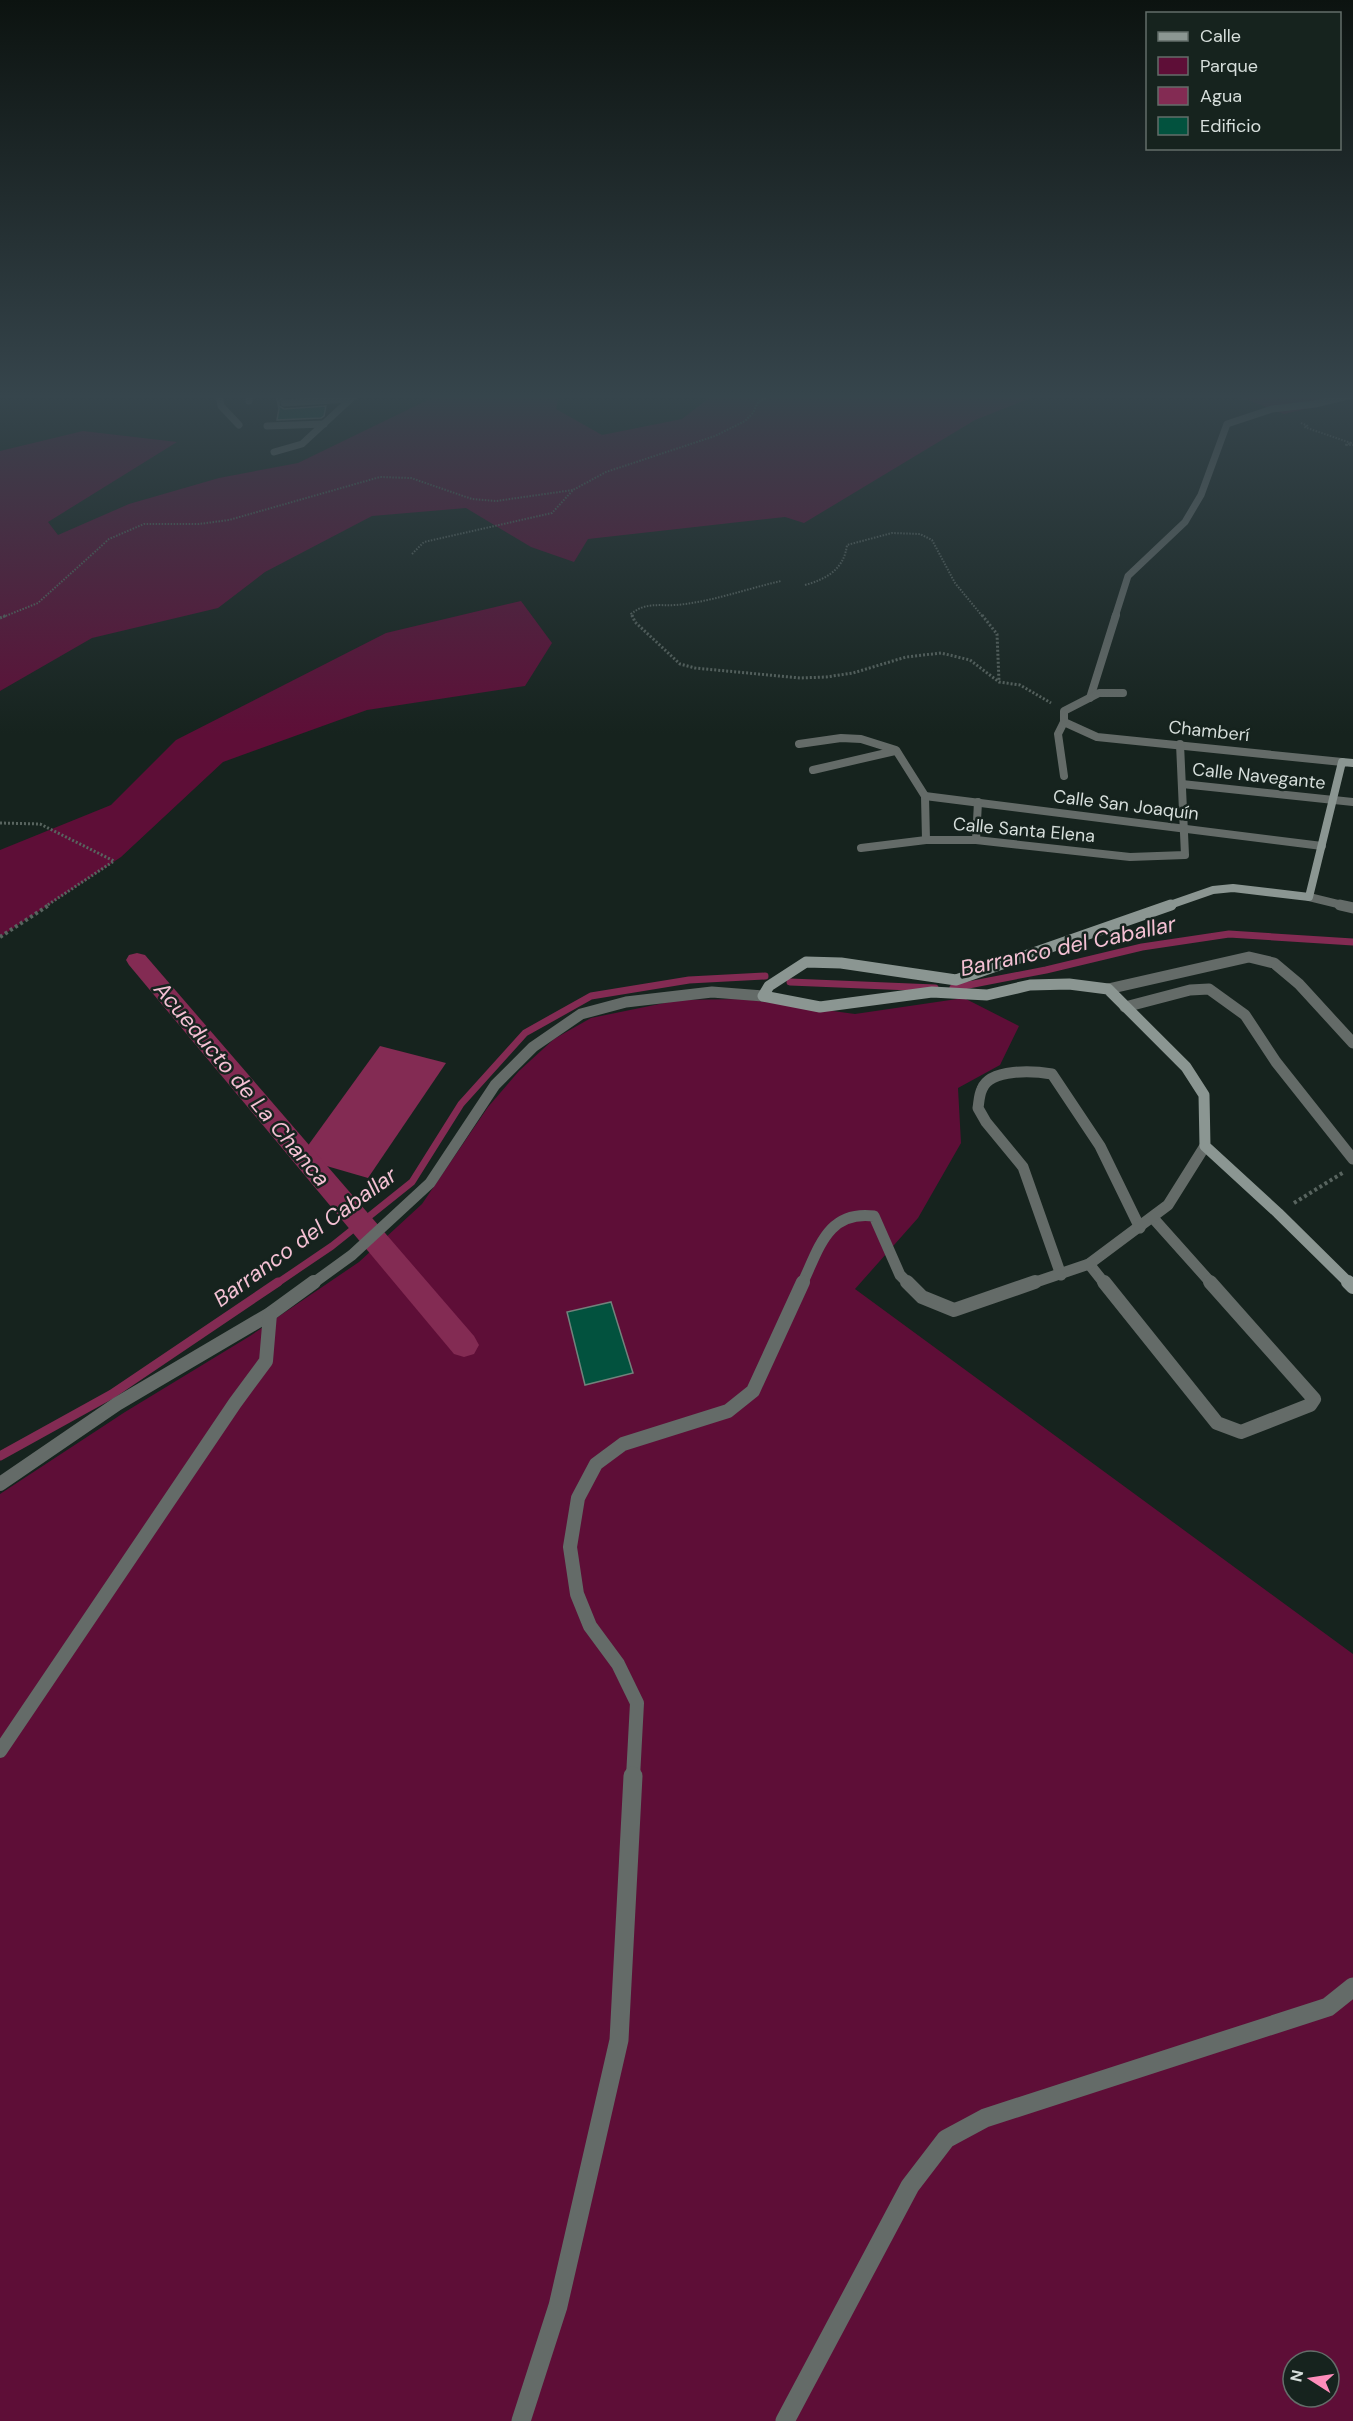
<svg xmlns="http://www.w3.org/2000/svg" width="1353" height="2421" viewBox="0 0 1353 2421" font-family="'DM Sans',sans-serif">
<rect width="100%" height="100%" fill="#16231e"/>
<g fill="#5e0e37" fill-rule="evenodd">
<path d="M438,395h121l-3,14 46,26 80,-16 31,-24h320l-5,4 -53,21 -171,103 -19,-6 -197,22 -14,23 -43,-15 -65,-39 -94,8 -107,56 -47,36 -126,30 -92,53v-240l83,-20 94,11 -129,80 10,13 71,-31 90,-26 79,-15z"/>
<path d="M1235,395h118v3l-69,16z"/>
<path d="M521,601l31,42 -27,43 -158,24 -144,52 -102,95 -121,80v-87l111,-45 65,-65 210,-107z"/>
<path d="M964,998l55,28 -19,39 -42,23 3,55 -43,75 -63,71 498,365v767h-1353v-927l125,-82 125,-76 109,-74 63,-58 66,-97 31,-36 35,-32 37,-21 88,-18 65,-1 111,15zM1293,2361h36v36h-36z"/>
</g>
<path fill="#832b53" d="M380,1046l66,17 -78,115 -69,-20z"/>
<g fill="none" stroke-linecap="round" stroke-linejoin="round">
<g stroke="#832b53" stroke-width="7">
<path d="M790,982l145,6"/>
<path d="M953,988l93,-18 96,-23 87,-13 124,8"/>
<path d="M276,1284l56,-38 80,-64 49,-78 64,-71 66,-37 98,-16 76,-4"/>
</g>
<path stroke="#832b53" stroke-width="9" d="M0,1456l112,-62 166,-112"/>
<path fill="#832b53" fill-rule="evenodd" d="M137,953l8,2 329,381 5,9 -5,9 -10,3 -10,-3 -325,-389 -3,-5 3,-5z"/>
</g>
<g fill="#02523e" stroke="#72827c" stroke-width="1.5">
<path d="M276,395h52l-44,2 -5,4v5l5,3 42,-3 -2,10 -3,2 -44,2 2,-11z"/>
<path d="M611,1302l22,71 -48,12 -18,-73z"/>
</g>
<g fill="none" stroke-linecap="round" stroke-linejoin="round">
<g stroke="#58645f" stroke-width="2" stroke-dasharray="1.5 1.5" stroke-linecap="butt">
<path d="M1221,395h6"/>
<path d="M1233,395l14,5"/>
<path d="M1301,423l7,3 -4,1 47,16 -6,2h8"/>
<path d="M412,554l12,-12 128,-29 21,-23 33,-18 109,-36 30,-15 8,-8 5,-11 13,-7"/>
<path d="M805,585c22,-6 39,-16 42,-40l45,-12 28,1 12,6 23,43 28,34"/>
<path d="M3,617l35,-14 71,-64 35,-15h55l30,-4 151,-43 31,1 61,21 24,2 77,-11"/>
<path d="M632,617l-1,-3c14,-12 28,-8 45,-9 35,-3 70,-16 105,-24"/>
</g>
<g stroke="#58645f" stroke-width="3" stroke-dasharray="2 2" stroke-linecap="butt">
<path d="M632,615l3,7 45,42 15,4 105,10 26,-1 27,-4 53,-16 35,-4 29,7 29,22 21,3 31,18"/>
<path d="M982,615l15,19 2,47"/>
<path d="M0,618l7,-3"/>
<path d="M0,823l40,1 74,37 -68,45"/>
</g>
<g stroke="#58645f" stroke-width="4" stroke-dasharray="3 3" stroke-linecap="butt">
<path d="M0,937l49,-32"/>
<path d="M1294,1203l50,-31"/>
</g>
<g stroke="#646b68" stroke-width="7">
<path d="M219,395l2,11 18,19"/>
<path d="M249,401l1,-6"/>
<path d="M284,403l66,-4"/>
<path d="M267,426l57,-2"/>
<path d="M274,452l28,-8 53,-49"/>
<path d="M1115,617l13,-41 57,-54 16,-27 26,-71 45,-15 43,-5 37,-9"/>
</g>
<g stroke="#646b68" stroke-width="8">
<path d="M1090,698l26,-83"/>
<path d="M1064,722l33,15 245,25"/>
<path d="M799,744l42,-6 20,1 35,11 29,46 1,44"/>
<path d="M813,770l82,-19"/>
<path d="M1064,776l-6,-42 6,-12v-11l35,-18h24"/>
<path d="M1182,784l171,18"/>
<path d="M925,796l397,50"/>
<path d="M976,840l2,-38"/>
<path d="M861,848l65,-8h50l154,17 55,-2 -5,-111"/>
<path d="M1309,897l37,9"/>
</g>
<g stroke="#646b68" stroke-width="11">
<path d="M1340,905l13,3"/>
<path d="M1108,989l141,-32 25,6 25,21 54,59"/>
<path d="M1125,1007l65,-17 19,-1 36,26 31,47 77,97"/>
<path d="M1153,1218l59,66"/>
<path d="M1089,1264l16,20"/>
<path d="M1061,1275l-38,-108 -37,-45 -8,-14c1,-6 1,-13 4,-19 8,-21 52,-18 70,-15l48,72 40,82"/>
<path d="M312,1284l40,-29 78,-72 65,-98 38,-38 48,-33 45,-12 86,-10 51,4"/>
<path d="M802,1284c17,-35 25,-74 72,-68l26,59 9,9"/>
<path d="M1030,1284l59,-20 79,-59 37,-59"/>
</g>
<g stroke="#646b68" stroke-width="14">
<path d="M907,1282l15,15 32,13 81,-28"/>
<path d="M1104,1282l113,141 24,9 69,-27 4,-6 -104,-117"/>
<path d="M0,1484l117,-80 153,-90 44,-32"/>
<path d="M0,1751l235,-348 31,-42 4,-47"/>
<path d="M633,1777l4,-74 -19,-39 -28,-38 -13,-32 -7,-47 8,-49 18,-34 27,-20 105,-33 25,-20 50,-109"/>
</g>
<g stroke="#646b68" stroke-width="19">
<path d="M521,2421l37,-115 61,-266 14,-264"/>
<path d="M785,2421l125,-235 36,-47 39,-21 343,-111 25,-20"/>
</g>
<path stroke="#8b9692" stroke-width="8" d="M1167,906l46,-16 20,-2 76,9 33,-135 11,1"/>
<path stroke="#8b9692" stroke-width="11" d="M1171,905l-215,75 -115,-17 -35,-1 -37,24 -6,10 57,11 112,-15 55,3 43,-10 39,-1 39,5 78,78 18,28 1,51 73,67 72,71"/>
<path stroke="#8b9692" stroke-width="14" d="M1348,1282l5,5"/>
</g>
<linearGradient id="sky" x2="0" y2="1"><stop stop-color="#0c1310"/><stop offset="0.54" stop-color="#36454c"/><stop offset="1" stop-color="#36454c" stop-opacity="0"/></linearGradient>
<rect width="1353" height="734" fill="url(#sky)"/>
<g text-anchor="middle" dominant-baseline="central" stroke-width="5" stroke-linejoin="round" paint-order="stroke">
<g font-size="18" fill="#d6dedb" stroke="#16231e">
<text transform="translate(1209 731) rotate(6)">Chamberí</text>
<text transform="translate(1259 776) rotate(6)">Calle Navegante</text>
<text transform="translate(1126 805) rotate(7)">Calle San Joaquín</text>
<text transform="translate(1024 830) rotate(5)">Calle Santa Elena</text>
</g>
<g font-size="22" font-style="italic" fill="#f5c1d4" stroke="#16231e">
<text transform="translate(1068 946) rotate(-12)">Barranco del Caballar</text>
<text transform="translate(242 1084) rotate(50)">Acueducto de La Chanca</text>
<text transform="translate(305 1237) rotate(-36)">Barranco del Caballar</text>
</g>
</g>
<rect x="1146" y="12" width="195" height="138" fill="#16231e" stroke="#636e6a" stroke-width="1.5"/>
<rect x="1158" y="32" width="30" height="9" fill="#8b9692" stroke="#636e6a" stroke-width="1.5"/>
<text x="1200" y="42" font-size="18" fill="#d6dedb">Calle</text>
<rect x="1158" y="57" width="30" height="18" fill="#5e0e37" stroke="#636e6a" stroke-width="1.5"/>
<text x="1200" y="72" font-size="18" fill="#d6dedb">Parque</text>
<rect x="1158" y="87" width="30" height="18" fill="#832b53" stroke="#636e6a" stroke-width="1.5"/>
<text x="1200" y="102" font-size="18" fill="#d6dedb">Agua</text>
<rect x="1158" y="117" width="30" height="18" fill="#02523e" stroke="#636e6a" stroke-width="1.5"/>
<text x="1200" y="132" font-size="18" fill="#d6dedb">Edificio</text>
<g transform="translate(1311 2379) rotate(282)"><circle r="28" fill="#16231e" stroke="#636e6a" stroke-width="1.5"/>
<path d="M0-4.5L10 22L0 15L-10 22Z" fill="#fe8ebb"/>
<text y="-9" font-size="16" font-weight="bold" text-anchor="middle" fill="#d6dedb">N</text>
</g>
</svg>
